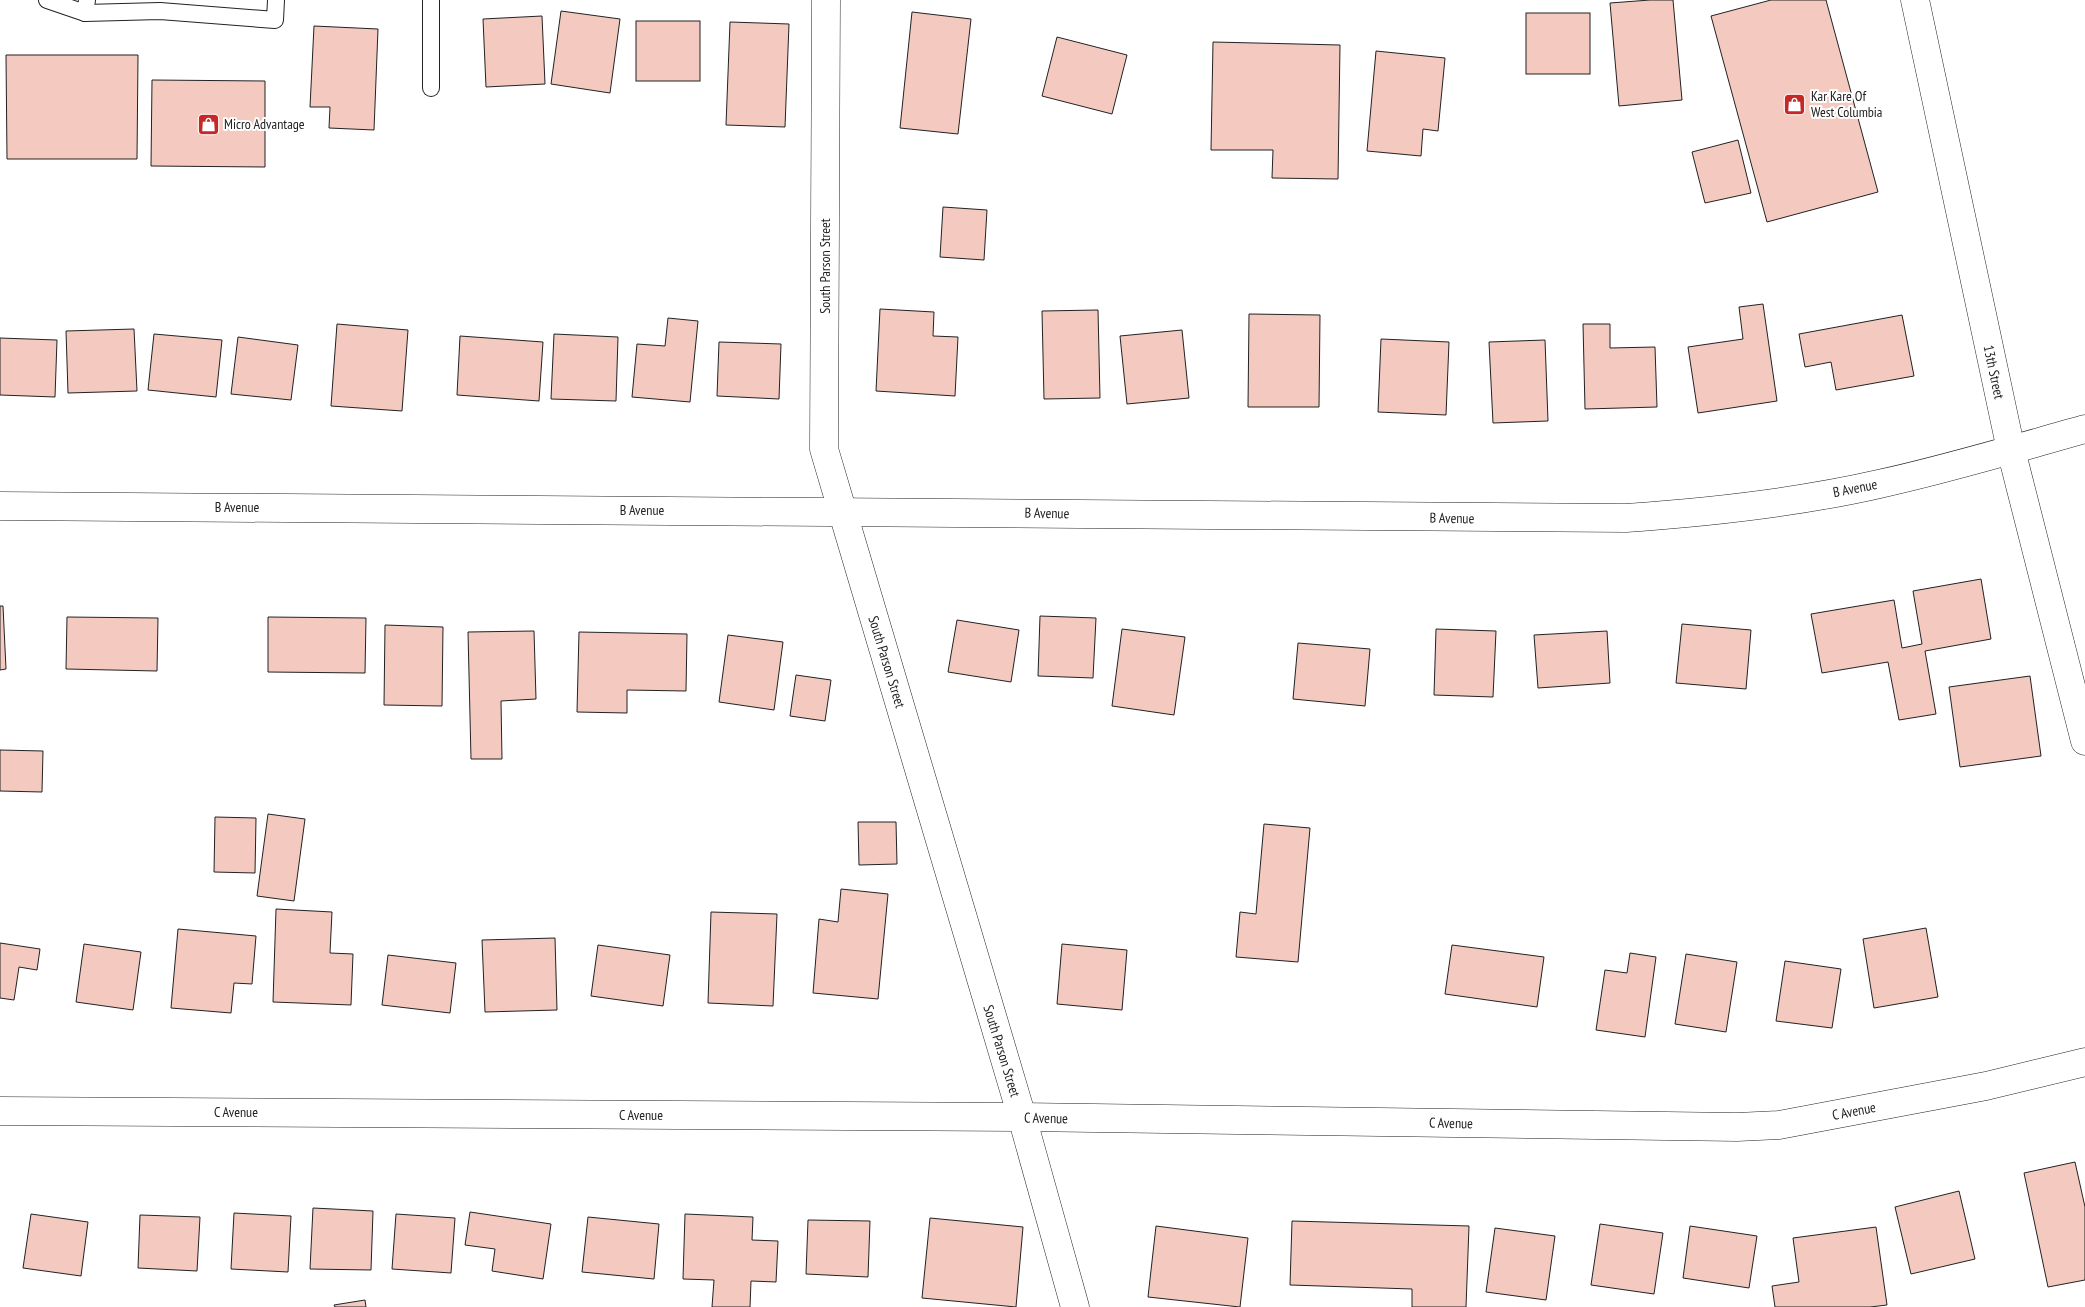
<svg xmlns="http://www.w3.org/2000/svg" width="2085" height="1307" viewBox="0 0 2085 1307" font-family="'PT Sans Narrow',sans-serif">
<rect width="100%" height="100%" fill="#fff"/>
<g fill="#f3c9c0" stroke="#222">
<path d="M1650,0h23l9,100 -63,6 -9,-103z"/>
<path d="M1771,0h55l52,192 -111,30 -56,-206z"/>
<path d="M561,11l59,8 -10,74 -59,-9z"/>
<path d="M912,12l59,7 -13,115 -58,-6z"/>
<rect x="1526" y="13" width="64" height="61"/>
<path d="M542,16l3,68 -59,3 -3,-68z"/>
<rect x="636" y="21" width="64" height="60"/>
<path d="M730,22l59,2 -4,103 -59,-2z"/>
<path d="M314,26l64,3 -4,101 -45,-2 1,-21h-20z"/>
<path d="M1057,37l70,18 -15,59 -70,-18z"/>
<path d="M1213,42l127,3 -2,134 -66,-1 1,-28h-62z"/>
<path d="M1376,51l69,7 -7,73 -15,-2 -2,27 -54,-5z"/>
<path d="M6,55h132l-1,104h-130z"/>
<path d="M152,80l113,1v86l-114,-1z"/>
<path d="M1738,140l13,53 -46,10 -13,-51z"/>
<path d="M943,207l44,3 -3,50 -44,-3z"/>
<path d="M1763,304l14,97 -79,12 -10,-66 55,-8 -4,-32z"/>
<path d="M880,309l54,3 -1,24 25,1 -3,59 -79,-5z"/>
<path d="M1098,310l2,88 -56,1 -2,-88z"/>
<path d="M1249,314l71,1 -1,92h-71z"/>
<path d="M1902,315l12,61 -78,14 -5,-28 -26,5 -6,-33z"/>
<path d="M668,318l30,3 -8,81 -58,-5 5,-53 28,2z"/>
<path d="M337,324l71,6 -6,81 -71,-5z"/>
<path d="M1583,324h27v24l45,-1 2,60 -72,2z"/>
<path d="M134,329l3,62 -69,2 -2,-62z"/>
<path d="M1182,330l7,68 -62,6 -7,-68z"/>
<path d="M154,334l68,6 -6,57 -68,-7z"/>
<path d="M554,334l64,3 -2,64 -65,-2z"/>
<path d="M460,336l83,6 -4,59 -82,-6z"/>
<path d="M238,337l60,8 -7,55 -60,-6z"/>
<path d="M0,338l57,2 -2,57 -55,-2z"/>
<path d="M1381,339l68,3 -3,73 -68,-3z"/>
<path d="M1545,340l3,81 -55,2 -4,-81z"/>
<path d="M719,342l62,2 -2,55 -62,-3z"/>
<path d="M1981,579l10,60 -66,12 11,63 -37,6 -11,-58 -66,11 -11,-59 83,-14 8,48 20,-4 -9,-53z"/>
<path d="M0,606h3l3,63 -6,1z"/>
<path d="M1040,616l56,2 -3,60 -55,-2z"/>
<path d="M67,617l91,1 -1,53 -91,-2z"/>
<path d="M268,617l98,1 -1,55 -97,-1z"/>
<path d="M957,620l62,10 -8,52 -63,-10z"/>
<path d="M1682,624l69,6 -5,59 -70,-6z"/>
<path d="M385,625l58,2 -1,79 -58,-1z"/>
<path d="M1122,629l63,8 -11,78 -62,-9z"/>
<path d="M1436,629l60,2 -3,66 -59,-2z"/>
<path d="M534,631l2,68 -35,2 1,58h-31l-3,-127z"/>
<path d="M1607,631l3,52 -72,5 -4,-53z"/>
<path d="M579,632l108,2 -1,57 -59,-1v23l-50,-1z"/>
<path d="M728,635l55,7 -9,68 -55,-8z"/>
<path d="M1298,643l72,6 -5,57 -72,-7z"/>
<path d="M796,675l35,5 -6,41 -35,-5z"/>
<path d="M2030,676l11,80 -81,11 -11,-80z"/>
<path d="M0,750l43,1 -1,41 -42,-1z"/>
<path d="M268,814l37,5 -11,82 -37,-5z"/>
<path d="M215,817l41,1 -1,55 -41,-1z"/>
<path d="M858,822h38l1,42 -38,1z"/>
<path d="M1264,824l46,4 -12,134 -62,-5 4,-45 16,2z"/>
<path d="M841,889l47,5 -10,105 -65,-6 6,-74 19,3z"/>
<path d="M276,909l56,3 -2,41 23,1 -2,51 -78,-3z"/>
<path d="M711,912l66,2 -4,92 -65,-3z"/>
<path d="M1926,928l12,69 -64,11 -11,-69z"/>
<path d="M178,929l78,7 -4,48 -18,-1 -3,30 -60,-5z"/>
<path d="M555,938l2,72 -72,2 -3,-72z"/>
<path d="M0,943l40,6 -3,21 -18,-3 -5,33 -14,-2z"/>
<path d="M84,944l57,8 -8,58 -57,-8z"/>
<path d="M1062,944l65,6 -5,60 -65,-6z"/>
<path d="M598,945l72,10 -7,51 -72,-10z"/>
<path d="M1452,945l92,12 -7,50 -92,-13z"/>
<path d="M1630,953l26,4 -11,80 -49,-7 9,-60 22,3z"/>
<path d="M1686,954l51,8 -11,70 -51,-8z"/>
<path d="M388,955l68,8 -6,50 -68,-8z"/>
<path d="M1785,961l56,8 -9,59 -56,-7z"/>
<path d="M2075,1162l10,45v73l-37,7 -24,-114z"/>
<path d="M1959,1191l16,68 -64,15 -16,-67z"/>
<path d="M313,1208l60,3 -2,59 -61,-1z"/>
<path d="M470,1212l81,12 -8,55 -51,-8 3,-22 -30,-4z"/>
<path d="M234,1213l57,3 -3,56 -57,-3z"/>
<path d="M31,1214l57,8 -7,54 -58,-8z"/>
<path d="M396,1214l59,4 -4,55 -59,-4z"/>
<path d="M685,1214l68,3 -1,23 26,1 -2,41 -25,-1 -1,26h-38l2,-27 -31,-1z"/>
<path d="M140,1215l60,2 -3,54 -59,-3z"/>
<path d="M588,1217l71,7 -5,55 -72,-7z"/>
<path d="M930,1218l93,9 -7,80 -94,-9z"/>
<path d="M808,1220l62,1 -2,56 -62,-3z"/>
<path d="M1292,1221l177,5 -3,81h-54v-18l-122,-4z"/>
<path d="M1600,1224l63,9 -9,61 -63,-9z"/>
<path d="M1156,1226l92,12 -8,69 -92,-10z"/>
<path d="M1690,1226l67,10 -8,52 -66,-10z"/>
<path d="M1876,1227l11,78 -17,2h-95l-3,-21 27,-4 -6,-44z"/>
<path d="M1495,1228l60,8 -9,64 -60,-8z"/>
<path d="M365,1300l1,7h-31l-1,-2z"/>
</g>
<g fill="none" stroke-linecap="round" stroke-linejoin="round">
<defs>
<g id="lane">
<path d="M47,0l38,13"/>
<path d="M87,0l-2,13 75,-2 115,9 1,-20"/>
<path d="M431,88v-88"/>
</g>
<g id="street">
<path d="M826,0l-2,449 198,668 53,190"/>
<path d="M1915,0l96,450 74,291"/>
<path d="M0,506l1626,12c85,-6 170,-15 253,-34 69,-15 138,-36 206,-55"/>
</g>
<path id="secondary" d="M0,1111l1022,6 715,10 42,-2 207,-39 99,-24"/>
</defs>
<use href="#lane" stroke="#222" stroke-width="18"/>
<use href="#street" stroke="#222" stroke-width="29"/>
<use href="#secondary" stroke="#222" stroke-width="29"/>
<use href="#lane" stroke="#fff" stroke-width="16"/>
<use href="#street" stroke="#fff" stroke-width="28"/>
<use href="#secondary" stroke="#fff" stroke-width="28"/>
</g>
<defs>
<symbol id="shop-square" viewBox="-11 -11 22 22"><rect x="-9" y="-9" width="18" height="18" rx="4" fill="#c62828" stroke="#fff"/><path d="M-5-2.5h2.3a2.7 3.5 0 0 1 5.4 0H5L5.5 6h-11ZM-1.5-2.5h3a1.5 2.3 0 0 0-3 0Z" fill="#fff"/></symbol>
</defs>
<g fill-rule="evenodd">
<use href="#shop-square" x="1782" y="92" width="25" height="25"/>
<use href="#shop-square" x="196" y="112" width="25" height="25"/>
</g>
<g text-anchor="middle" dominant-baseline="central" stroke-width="4" stroke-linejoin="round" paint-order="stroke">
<g font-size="14" fill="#222" stroke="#fff" text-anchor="start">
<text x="1811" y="96">Kar Kare Of<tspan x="1811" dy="16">West Columbia</tspan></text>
<text x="224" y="124">Micro Advantage</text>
</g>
<g font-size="14" fill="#222" stroke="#fff">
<text transform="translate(825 266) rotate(-90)">South Parson Street</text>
<text transform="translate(1994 372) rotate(78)">13th Street</text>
<text transform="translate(1855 488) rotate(-11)">B Avenue</text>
<text x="237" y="507">B Avenue</text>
<text x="642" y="510">B Avenue</text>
<text transform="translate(1047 513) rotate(1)">B Avenue</text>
<text transform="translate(1452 518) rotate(1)">B Avenue</text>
<text transform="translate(887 662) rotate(73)">South Parson Street</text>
<text transform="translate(1002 1051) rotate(73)">South Parson Street</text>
<text transform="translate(1854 1111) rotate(-11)">C Avenue</text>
<text x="236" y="1112">C Avenue</text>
<text x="641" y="1115">C Avenue</text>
<text transform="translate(1046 1118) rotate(1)">C Avenue</text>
<text transform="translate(1451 1123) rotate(1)">C Avenue</text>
</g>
</g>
</svg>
